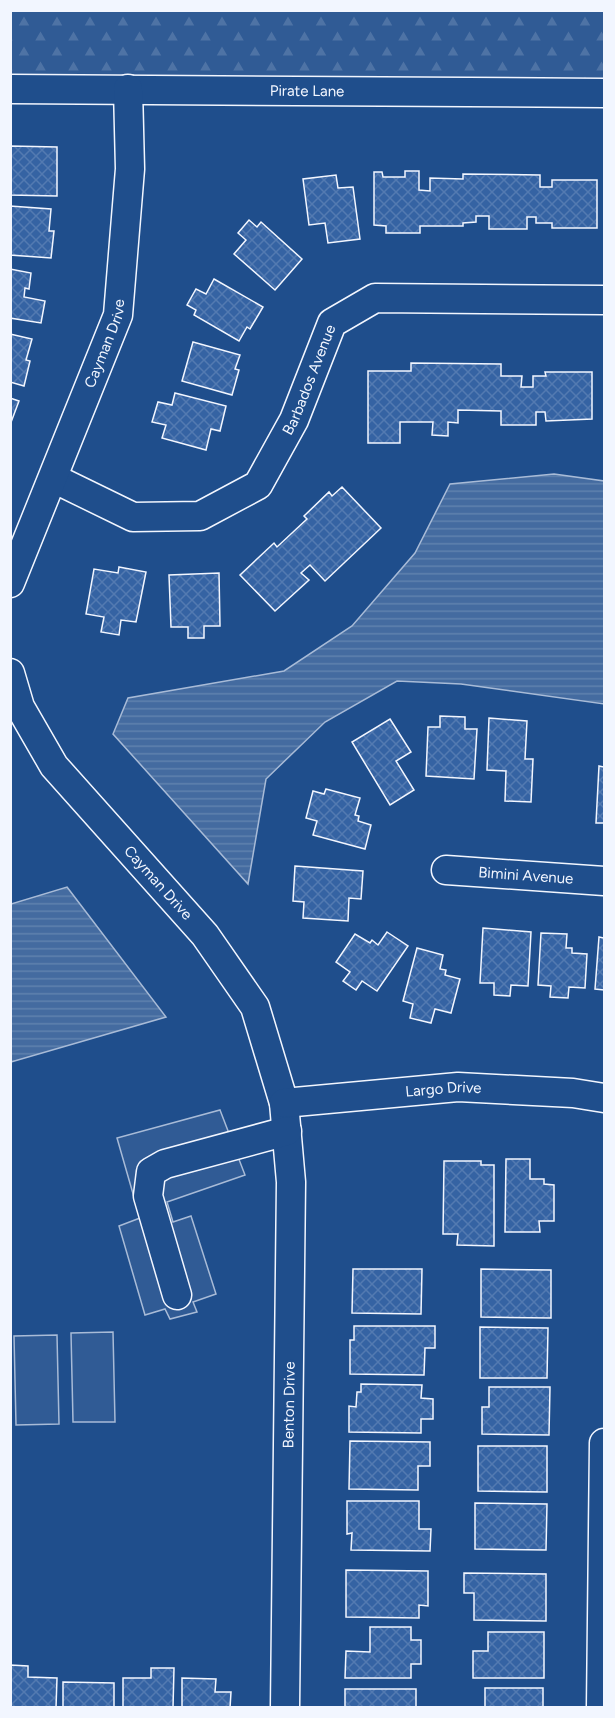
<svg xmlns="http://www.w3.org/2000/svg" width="615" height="1718" viewBox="0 0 615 1718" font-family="Figtree,sans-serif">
<defs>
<pattern id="forest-firs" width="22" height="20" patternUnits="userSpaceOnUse" patternTransform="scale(1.5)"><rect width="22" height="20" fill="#305b95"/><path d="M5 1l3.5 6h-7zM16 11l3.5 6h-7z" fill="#4e73a5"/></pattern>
<pattern id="water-rules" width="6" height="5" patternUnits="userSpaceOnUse" patternTransform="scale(1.5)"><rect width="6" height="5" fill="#446ba0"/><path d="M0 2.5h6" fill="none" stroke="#5f81ae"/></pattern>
<pattern id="building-cross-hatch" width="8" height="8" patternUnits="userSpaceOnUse" patternTransform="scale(1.5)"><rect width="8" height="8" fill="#3563a3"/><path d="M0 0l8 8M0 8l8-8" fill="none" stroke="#537ab1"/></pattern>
</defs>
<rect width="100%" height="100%" fill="#1f4e8c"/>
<path fill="url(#forest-firs)" stroke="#a8bbd7" stroke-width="1.5" d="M11,11h593v82l-593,-4z"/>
<g fill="#305b95" stroke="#a8bbd7" stroke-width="1.5">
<path d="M220,1110l25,65 -78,27 6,20 18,-6 25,78 -23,8 4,10 -27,7 -5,-10 -20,6 -26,-89 21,-8 -23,-80z"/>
<path d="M113,1332l2,90h-42l-2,-89z"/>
<path d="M57,1335l2,89 -43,1 -2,-89z"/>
</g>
<g fill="url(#water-rules)" stroke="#a8bbd7" stroke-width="1.5">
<path d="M554,474l50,7v223l-143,-20 -64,-3 -72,41 -59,57 -18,105 -135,-150 15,-36 156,-27 68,-45 63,-73 35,-69z"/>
<path d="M67,887l99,130 -155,45v-158z"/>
</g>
<g fill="url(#building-cross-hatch)" stroke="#f2f6ff" stroke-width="1.5">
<path d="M10,146l47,1v49l-47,-1z"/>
<path d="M405,171h14v19l11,1v-13l33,1v-5l77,1v12h12v-7h45v48h-45v-5h-16v-6h-9v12h-38v-13h-13v6l-13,1v3h-43v7h-34v-7l-12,-1v-53h8l1,5h22z"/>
<path d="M336,175l2,13 15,-1 7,52 -32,4 -3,-20 -16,2 -6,-46z"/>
<path d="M10,206l41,3 -2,22h5l-3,27 -41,-3z"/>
<path d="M249,220l8,7 4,-5 41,37 -27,31 -41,-36 12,-14 -8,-7z"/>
<path d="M10,269l21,4 -2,16 -4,-1 -1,9 21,4 -4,22 -31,-5z"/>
<path d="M214,279l49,28 -13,22 -3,-2 -8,14 -45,-26 2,-5 -9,-5 9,-16 10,5z"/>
<path d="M10,334l22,5 -6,21 4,1 -6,25 -14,-4z"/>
<path d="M193,342l47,13 -5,14 4,1 -7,25 -50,-14z"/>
<path d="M411,363l90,1v12h21l-1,11h12v-11h13l-1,-4h47v47l-46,2 -1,-9h-9v13h-35v-14l-43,-1v13l-10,-1v14l-16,-1 1,-13h-33v21h-32v-72h43z"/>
<path d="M175,393l51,13 -6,25 -9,-2 -5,21 -44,-12 4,-13 -14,-3 6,-20 14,3z"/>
<path d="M10,398l9,3 -9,24z"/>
<path d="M342,487l39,41 -56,53 -15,-16 -9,8 8,7 -34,31 -35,-36 34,-32 3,4 30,-28 -3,-3 25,-24 3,4z"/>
<path d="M119,567l27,5 -10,50 -15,-2 -2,15 -18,-3 3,-15 -18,-3 8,-45 24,4z"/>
<path d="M219,573l1,53h-16v12h-16v-11h-17l-2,-52z"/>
<path d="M440,716l25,1v12h12l-3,50 -48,-3 2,-49h12z"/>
<path d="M489,718l38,3 -2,38h8l-2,43 -26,-1 1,-30 -19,-1z"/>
<path d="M390,719l21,33 -15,9 18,29 -24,15 -38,-63z"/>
<path d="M599,766l5,1v56h-8z"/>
<path d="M326,789l34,9 -5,17 4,1 -1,5 13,4 -6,24 -52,-14 4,-14 -11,-3 7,-27 11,3z"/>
<path d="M295,866l68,5 -2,28 -12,-1 -1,23 -45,-3 1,-16 -11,-1z"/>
<path d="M483,928l48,4 -3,54 -17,-1 -1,11 -16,-1v-12h-14z"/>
<path d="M387,932l21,14 -31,45 -15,-10 -6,9 -13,-9 7,-9 -14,-10 19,-28 15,9 2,-3 6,5z"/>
<path d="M541,933l26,1 -1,14h6v5l15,1 -2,34 -16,-1 -1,11 -18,-1 1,-11 -13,-1z"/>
<path d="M599,937l5,1v52l-9,-1z"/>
<path d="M417,948l26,7 -3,14 6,1 -1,5 15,4 -9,34 -16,-4 -4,14 -21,-5 3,-14 -10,-3z"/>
<path d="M506,1159h24v20h14v5l10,1v36h-15l1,11h-35z"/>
<path d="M444,1161h37v4h13v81l-37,-1 1,-11h-15z"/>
<path d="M353,1269h69l-1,45 -69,-1z"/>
<path d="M481,1269l70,1v48l-70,-1z"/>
<path d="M354,1326h81v22h-10l-1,27 -74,-1v-34h4z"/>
<path d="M480,1327l68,1 -1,50h-67z"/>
<path d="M361,1384l61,1 -1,13 12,1v20h-12v14l-72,-1v-26l7,1 1,-15h4z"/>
<path d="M489,1387h61l-1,48 -67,-1v-27h7z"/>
<path d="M350,1441l80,1v24h-12v24l-69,-1z"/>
<path d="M478,1446h69v46l-69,-1z"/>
<path d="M347,1501h72v28h12l-1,22 -79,-1 1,-17 -5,1z"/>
<path d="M475,1503l72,1 -1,46 -71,-1z"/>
<path d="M346,1570l82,1v35l-9,-1v13l-73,-1z"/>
<path d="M464,1573l82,1v47l-72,-1v-27h-10z"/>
<path d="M370,1627h41v13h10v24h-10v14h-66l1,-27 24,1z"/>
<path d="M488,1632h56v46h-71v-27h15z"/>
<path d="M10,1665l18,1v11l29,1 -1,30h-46z"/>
<path d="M151,1668h23l-1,40h-50v-30h28z"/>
<path d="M182,1678l34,1 -1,13h16l-1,16h-48z"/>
<path d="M63,1682l51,1v25h-51z"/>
<rect x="485" y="1688" width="58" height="20"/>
<rect x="345" y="1689" width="71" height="19"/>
</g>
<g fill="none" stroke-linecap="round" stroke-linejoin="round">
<defs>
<g id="minor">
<path id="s1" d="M10,89l594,4"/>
<path id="s2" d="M53,478l80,39 67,-1 58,-31 36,-65 38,-97 43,-25 229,2"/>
<path id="s3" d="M10,583l108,-268 12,-146 -2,-80"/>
<path id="s4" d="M10,673l10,34 34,59 151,169 50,72 29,96 7,79 -6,526"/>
<path id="s5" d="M446,870l158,11"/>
<path id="s6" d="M284,1103l174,-16 115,6 31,5"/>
<path d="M177,1295l-29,-99 3,-24 14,-8 122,-33"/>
<path d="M601,1708l3,-265"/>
</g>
</defs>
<use href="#minor" stroke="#f2f6ff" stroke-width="31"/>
<use href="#minor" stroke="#1f4e8c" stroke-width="28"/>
</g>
<g text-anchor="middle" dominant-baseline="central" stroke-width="4.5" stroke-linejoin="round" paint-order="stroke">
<g font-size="15" fill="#f2f6ff" stroke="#1f4e8c">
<text stroke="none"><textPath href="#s1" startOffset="297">Pirate Lane</textPath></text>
<text stroke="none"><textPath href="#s3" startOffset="258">Cayman Drive</textPath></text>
<text stroke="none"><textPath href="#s2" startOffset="339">Barbados Avenue</textPath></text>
<text stroke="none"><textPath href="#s5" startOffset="80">Bimini Avenue</textPath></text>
<text stroke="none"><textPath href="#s4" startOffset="260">Cayman Drive</textPath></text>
<text stroke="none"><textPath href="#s6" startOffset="160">Largo Drive</textPath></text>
<text transform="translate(289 1405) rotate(-89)">Benton Drive</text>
</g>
</g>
<rect width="615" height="1718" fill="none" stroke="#f2f6ff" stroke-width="24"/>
</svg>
